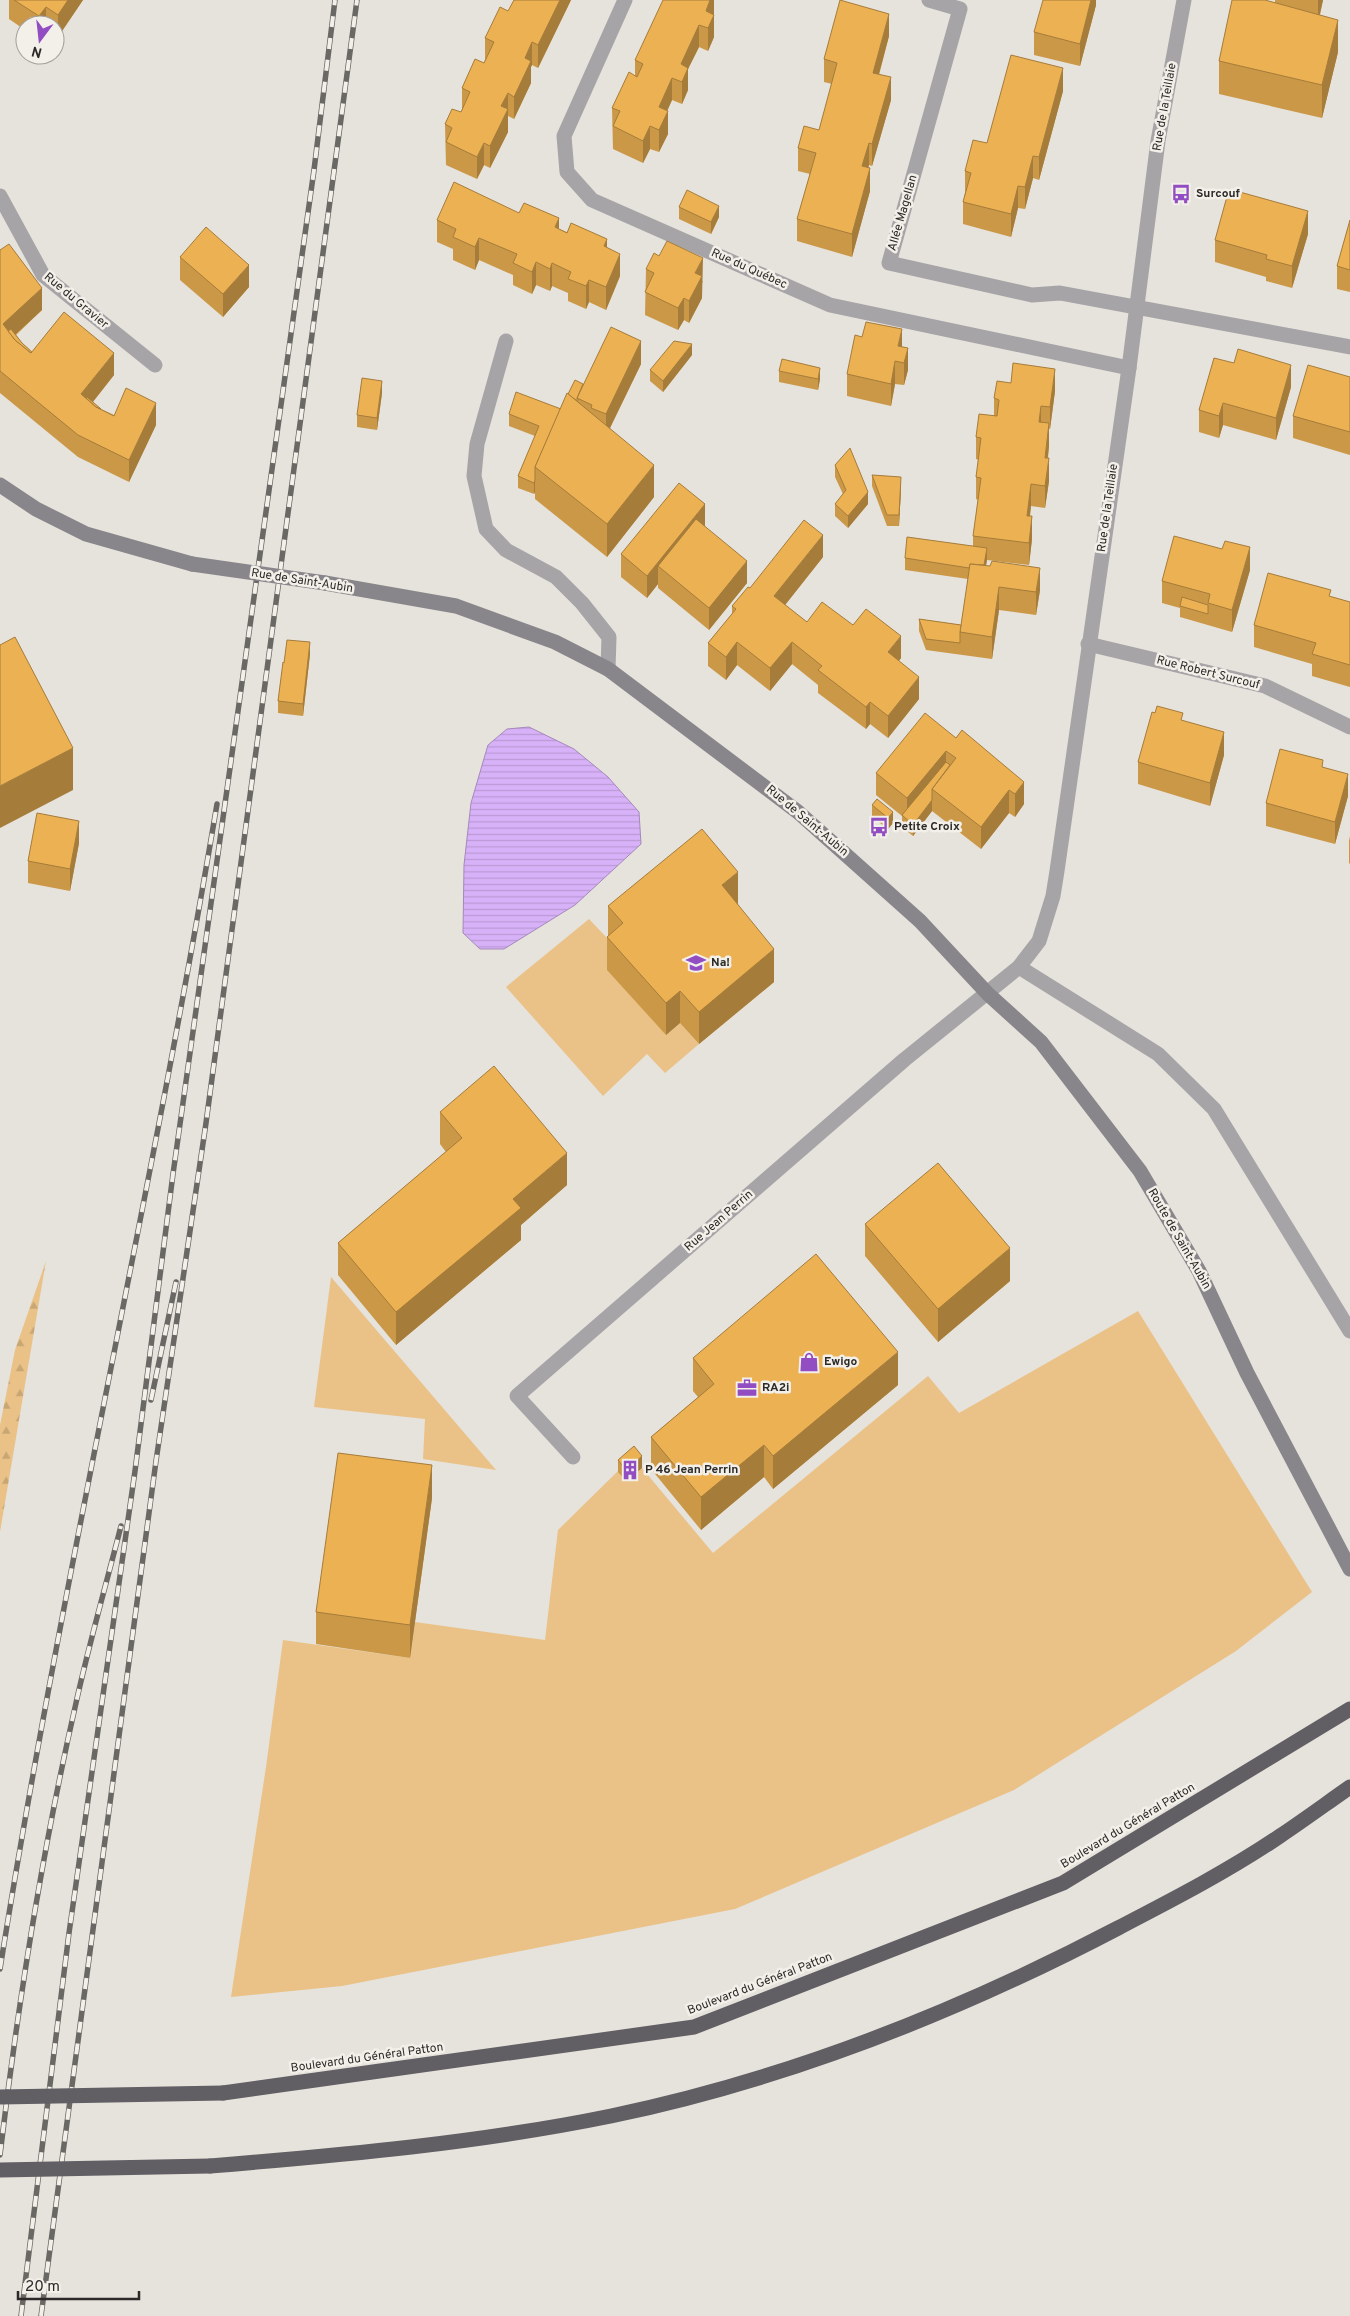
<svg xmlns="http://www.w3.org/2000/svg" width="1350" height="2316" viewBox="0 0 1350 2316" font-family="Overpass,sans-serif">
<defs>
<pattern id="forest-firs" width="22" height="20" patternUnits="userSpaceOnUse" patternTransform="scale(1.25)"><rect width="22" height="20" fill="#eac287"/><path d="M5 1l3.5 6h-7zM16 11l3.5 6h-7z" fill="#c9a775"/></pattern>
<pattern id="water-rules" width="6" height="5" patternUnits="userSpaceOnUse" patternTransform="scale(1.25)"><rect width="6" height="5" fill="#d8b2f8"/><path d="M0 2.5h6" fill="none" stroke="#ba99d5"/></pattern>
</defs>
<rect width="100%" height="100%" fill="#e6e2dc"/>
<g fill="#eac287">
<path d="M589,919l19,20 58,96 14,-12 19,21 -34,29 -18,-19 -44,42 -97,-109z"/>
<path d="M331,1277l165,193 -73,-11 2,-40 -111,-12z"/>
<path d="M1138,1311l174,281 -76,59 -222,139 -279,119 -393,77 -111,11 35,-230 17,-127 127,18 5,-36 130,18 13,-110 60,-59 8,10 16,-13 71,85 215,-177 31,37z"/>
</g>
<path fill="url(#forest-firs)" d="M46,1261l-46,271v-107l15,-75z"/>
<path fill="url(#water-rules)" stroke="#a489ba" d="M529,727l45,22 34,28 31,35 2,32 -66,61 -71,44h-24l-17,-16 1,-68 7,-62 17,-58 19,-16z"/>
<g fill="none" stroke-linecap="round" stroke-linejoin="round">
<g stroke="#a6a4a7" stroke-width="15">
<path d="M506,341l-29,103 -3,32 12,53 20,21 50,27 26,26 27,34 -1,32"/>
<path d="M1019,967l139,87 56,55 136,222"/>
</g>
<g stroke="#a6a4a7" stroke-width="15">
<path d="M625,0l-61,136 3,36 25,28 238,105 299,63"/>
<path d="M929,0l31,9 -71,254 143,32 28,-2 290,54"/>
<path d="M0,196l43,79 112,90"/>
<path d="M1088,644l177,42 85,41"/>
<path d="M573,1457l-56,-61 387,-336 115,-93 20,-26 14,-45 4,-25 72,-503 29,-227 26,-141"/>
</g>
<g stroke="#88868a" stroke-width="15">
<path d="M0,485l36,24 50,25 106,30"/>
<path d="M325,583l131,23 99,36 53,27 190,143 122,109 68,73 53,48 99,129 59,100 48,102 103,196"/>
</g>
<g stroke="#615e64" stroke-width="15">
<path d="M223,2093l471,-66 369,-144 287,-174"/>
<path d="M210,2166c134,-11 269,-23 401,-50 178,-37 349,-105 509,-189 54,-28 110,-57 160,-91 24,-16 47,-33 70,-49"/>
</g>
<defs>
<g id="rail">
<path d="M151,1400l25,-118"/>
<path d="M0,1969c62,-390 152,-776 217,-1165"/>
<path d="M0,2155c18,-152 42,-303 76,-452 13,-59 30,-118 45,-177"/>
<path d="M21,2316l48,-383 66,-462 38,-297 141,-1004 21,-170"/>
<path d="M41,2316l115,-855 50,-338 151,-1123"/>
</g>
</defs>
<use href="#rail" stroke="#6a6864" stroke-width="5.5"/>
<use href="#rail" stroke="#f3efe9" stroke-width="4" stroke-dasharray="11" stroke-linecap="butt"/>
<path stroke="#88868a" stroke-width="15" d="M192,564l133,19"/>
<g stroke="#615e64" stroke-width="15">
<path d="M0,2097l223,-4"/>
<path d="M0,2170l210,-4"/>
</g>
</g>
<g fill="#cb9847">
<path d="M9,0h74l-25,37 -3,-2v-10h-30v5l-16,-11z"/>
<path d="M571,0l-33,68 -6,-3 -1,2v16l-17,36 -6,-3v16l-18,36 -6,-3 -7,14 -31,-14 -1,-41 16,-12 1,-2v-22l22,-25 1,-3v-22l23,-27z"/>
<path d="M714,0v37l-6,14 -9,-4 -11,22v21l-6,14 -10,-4 -5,11 1,23 -9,18 -9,-3 -7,14 -30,-14 -1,-41 23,-32v-16z"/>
<path d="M1096,0v5l-16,61 -46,-11v-23z"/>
<path d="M1275,0h48l-3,15 18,37 -16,66 -103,-24v-33l56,-58z"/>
<path d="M889,36l-10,39 12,25 -19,66 -3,-1 -1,3 2,23 -18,66 -55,-16v-22l13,-45 -12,-3v-23l21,-18 13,-46 -8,-2v-23z"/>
<path d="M1063,91l-24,89 -6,-2 -8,31 -7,-1 -7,29 -48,-13v-22l2,-9v-22l22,-28z"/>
<path d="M679,207l40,10 -8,17 -32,-15z"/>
<path d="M519,213l88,35 13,28 -14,34 -17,-8 -3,7 -18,-8v-8l-16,-7 -2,5 -14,-6 -4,9 -19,-9v-10l-34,-15 -4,10 -22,-10v-11l-16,-7v-22z"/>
<path d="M1350,220v72l-13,-3v-23z"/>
<path d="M1308,234l-16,54 -26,-7v-4l-51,-15v-22z"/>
<path d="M0,250l42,60 -26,25 6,8 10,9 82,23 -21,27 8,7 13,6 42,10 -27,57 -51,-25 -78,-64z"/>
<path d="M180,257l69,30 -26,30 -43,-37z"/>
<path d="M646,269l57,12 -1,2v15l-13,25 -5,-3 -6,10 -33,-15z"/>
<path d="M902,347l6,23 -4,15 -9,-1 -4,22 -44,-10v-22z"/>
<path d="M692,355l-29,37 -13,-11v-11z"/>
<path d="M1214,358l77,29 -15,53 -53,-15 -4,13 -20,-6v-22z"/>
<path d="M641,364l-31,64 44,69 -47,60 -72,-58v-7l-1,2 -16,-6v-12l17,-40 -26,-10v-12l52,-5v-3l22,-22z"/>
<path d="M779,371l41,8 -2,11 -39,-8z"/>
<path d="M1350,377v78l-57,-17v-22z"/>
<path d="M1055,391l-5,38h-1v17l-1,12 1,23 -4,27 -14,-2 -1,10 2,23 -3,26 -42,-5 -1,6 54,24 -4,25 -37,-5 -7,49 -66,-9 -7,-19v-12l42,6 7,-46 -63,-9v-12l68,-12v-10l5,-36 -2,-1v-22l3,-17 -3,-1v-22l18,-21v-18z"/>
<path d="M382,393l-5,37 -20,-3v-12z"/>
<path d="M835,465l33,39 -20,24 -13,-12v-12l8,-10 -8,-17z"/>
<path d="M872,475l29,14 -2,37h-12l-15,-40z"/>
<path d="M705,526l42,57 -38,47 -51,-42v-4l-11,14 -26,-21v-23z"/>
<path d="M823,557l-38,48 22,17 46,3 48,33 -2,3 20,38 -31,39 -18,-14 -4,5 -48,-36v-8l-26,-21 -22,27 -33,-26 -11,15 -18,-14v-23l24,-29v-8l18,-18z"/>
<path d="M1250,570l-18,62 -52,-15v-9l-18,-5v-22z"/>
<path d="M1331,597l19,5v85l-38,-11v-12l-58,-17v-22z"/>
<path d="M310,654l-7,62 -25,-3v-12l6,-38z"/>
<path d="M1183,721l41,34 -14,51 -72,-22v-22z"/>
<path d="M962,730l62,74 -9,13 -6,-4 -28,36 -49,-38 -19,25 -11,-9v-11l-26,-21v-22l80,-35z"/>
<path d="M1323,767l25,29 -13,48 -69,-18v-23z"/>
<path d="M877,799l16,24 -5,6 -16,-12v-12z"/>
<path d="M1350,836v28l-1,-1v-22z"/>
<path d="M79,843l-9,48 -42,-8v-22z"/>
<path d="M738,905l36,77 -75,62 -19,-21 -14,12 -59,-65v-33l1,-1v-30z"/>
<path d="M440,1112l127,73 -46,40v15l-125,105 -58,-70v-32l108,-91 -6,-8z"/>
<path d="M865,1224l145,57 -72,61 -73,-86z"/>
<path d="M693,1358l205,27 -125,104 -9,-12 -63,53 -50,-61v-32l47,-40 -5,-6z"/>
<path d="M618,1460l24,8 -16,13 -8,-9z"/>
<path d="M432,1498l-22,160 -94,-14v-32z"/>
</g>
<g fill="#a57c3a">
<path d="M68,0h15l-25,37v-22z"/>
<path d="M560,0h11l-33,68v-23z"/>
<path d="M710,0h4v15l-8,-4z"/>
<path d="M1091,0h5v5l-16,61v-22z"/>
<path d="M1318,0h5l-5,22z"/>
<path d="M46,7v18h-7v-9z"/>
<path d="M889,14v22l-16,60v-23z"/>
<path d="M714,15v22l-6,14v-23z"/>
<path d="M1338,20v32l-16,66v-33z"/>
<path d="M699,25v22l-11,22v21l-6,14v-22l-1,-18z"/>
<path d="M532,42v23l-1,2v16l-17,36v-22l11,-39z"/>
<path d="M1063,68v23l-24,89v-23z"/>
<path d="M891,77v23l-19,66v-22z"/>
<path d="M672,78v22l-13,29v-22z"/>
<path d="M508,93v39l-18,36v-22l11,-40z"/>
<path d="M668,111v23l-9,18v-22z"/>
<path d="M650,126v23l-7,14v-22z"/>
<path d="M484,143v22l-7,14v-22z"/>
<path d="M869,143v22l-7,23v-22z"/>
<path d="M1033,156v22l-8,31v-22z"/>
<path d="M870,168v23l-18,66v-23z"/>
<path d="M1018,186v22l-7,29v-23z"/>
<path d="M719,206v11l-8,17v-12z"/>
<path d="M1308,211v23l-16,54v-22z"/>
<path d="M559,218v23l-4,-14z"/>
<path d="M479,238v22l-4,10v-23z"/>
<path d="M607,239v22l-3,-15z"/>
<path d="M620,254v22l-14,34v-23z"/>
<path d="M703,258l-1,40 -13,25v-22l6,-28z"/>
<path d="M536,262v23l-4,9v-22z"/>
<path d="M552,263v23l-2,5v-22z"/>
<path d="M249,265v22l-26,30v-23z"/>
<path d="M589,280v22l-3,7v-23z"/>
<path d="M42,288v22l-34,31 -5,-17z"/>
<path d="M684,298v22l-6,10v-22z"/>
<path d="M902,329v22l-4,-5z"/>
<path d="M641,341v23l-35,72v-22z"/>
<path d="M692,344v11l-29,37v-11z"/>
<path d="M908,348v22l-4,15v-22z"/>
<path d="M114,353v22l-27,34 -6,-15z"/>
<path d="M895,361v23l-4,22v-22z"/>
<path d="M1291,365v22l-15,53v-22z"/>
<path d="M820,368v11l-2,11v-11z"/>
<path d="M1055,369v22l-5,38v-22z"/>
<path d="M382,381v12l-5,37v-12z"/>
<path d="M156,403v22l-27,57v-22z"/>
<path d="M1223,403v22l-4,13v-22z"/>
<path d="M1041,406v22l-2,-6z"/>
<path d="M1049,423v23l-4,34v-22z"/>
<path d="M1049,458v23l-4,27v-22z"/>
<path d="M654,465v32l-47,60v-33z"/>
<path d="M901,477v12l-2,37v-11z"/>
<path d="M535,480v12l-1,2v-11z"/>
<path d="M1031,484v22l-4,32v-22z"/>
<path d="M868,492v12l-20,24v-12z"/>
<path d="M705,504v23l-47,39v18l-11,14v-22z"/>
<path d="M1032,516v23l-3,26v-22z"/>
<path d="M823,535v22l-49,62v-23z"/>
<path d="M1250,547v23l-18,62v-22z"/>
<path d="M987,548v12l-4,22v-12z"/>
<path d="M747,561v22l-38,47v-22z"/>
<path d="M1040,568v22l-4,25v-23z"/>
<path d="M999,587v23l-7,49v-22z"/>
<path d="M901,636v22l-13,16v-22z"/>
<path d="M310,642v12l-7,62v-12z"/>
<path d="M737,642v23l-11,15v-23z"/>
<path d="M792,642v22l-22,27v-23z"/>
<path d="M919,677v22l-31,39v-22z"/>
<path d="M870,702v22l-4,5v-22z"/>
<path d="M1224,732v23l-14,51v-23z"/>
<path d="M73,748v42l-73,38v-42z"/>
<path d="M946,751v22l-39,47v-22z"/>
<path d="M1348,774v22l-13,48v-22z"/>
<path d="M1024,782v22l-9,13v-23z"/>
<path d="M1009,790v23l-28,36v-22z"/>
<path d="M932,800v11l-19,25v-11z"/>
<path d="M893,812v11l-5,6v-11z"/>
<path d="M79,821v22l-9,48v-22z"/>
<path d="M738,872v33l-16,13v-33z"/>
<path d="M774,949v33l-75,62v-32z"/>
<path d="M680,991v32l-14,12v-32z"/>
<path d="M567,1153v32l-46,40v15l-125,105v-33l117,-113z"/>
<path d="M1010,1248v33l-72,61v-33z"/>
<path d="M898,1352v33l-125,104v-33z"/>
<path d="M764,1445v32l-63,53v-33z"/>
<path d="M642,1456v12l-16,13v-11z"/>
<path d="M432,1465v33l-22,160v-33z"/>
</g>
<g fill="#ecb153" stroke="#a57c3a">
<path d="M14,0h54l-10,15 -12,-8 -7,9z"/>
<path d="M514,0h46l-22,45 -6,-3 -7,16 6,3 -17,36 -6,-4 -7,13 7,3 -18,37 -6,-3 -7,14 -31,-15 6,-14 -7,-4 7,-15 9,3 9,-20 -8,-4 13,-29 9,4 10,-21 -9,-4 15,-31 8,4z"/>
<path d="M663,0h47l-4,11 8,4 -6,13 -9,-3 -18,39 7,4 -6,14 -10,-4 -13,29 9,4 -9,19 -9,-4 -7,15 -30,-15 7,-15 -8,-3 17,-36 8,5 6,-13 -8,-4z"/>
<path d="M840,0l49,14 -16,59 18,4 -19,67 -3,-1 -7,23 8,2 -18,66 -55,-15 19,-66 -18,-5 6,-22 15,4 18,-67 -13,-4z"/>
<path d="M1043,0h48l-11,44 -46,-12z"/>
<path d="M1232,0h33l73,20 -16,65 -103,-24z"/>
<path d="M1011,55l52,13 -24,89 -6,-1 -8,31 -7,-1 -7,28 -48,-12 8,-29 -6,-2 8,-31 14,3z"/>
<path d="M454,182l65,31 5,-10 35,15 -4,9 12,6 4,-10 36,16 -3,7 16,8 -14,33 -17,-7 -3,6 -18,-7 3,-7 -19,-9 -2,6 -14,-7 -4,10 -19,-9 4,-9 -38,-16 -4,9 -22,-10 3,-8 -19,-9z"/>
<path d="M1229,189l79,22 -16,55 -26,-7 1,-4 -52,-15z"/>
<path d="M687,190l32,16 -8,16 -32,-15z"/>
<path d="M1350,220v50l-13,-4z"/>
<path d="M206,227l43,38 -26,29 -43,-37z"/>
<path d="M667,241l36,17 -8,15 7,3 -13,25 -5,-3 -6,10 -33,-16 9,-19 -8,-4 8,-16 5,3z"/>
<path d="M9,244l33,44 -39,36 12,16 16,13 33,-41 50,41 -33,41 15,13 18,9 12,-28 30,15 -27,57 -51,-25 -78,-64v-121z"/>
<path d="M866,322l36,7 -4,17 10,2 -4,15 -9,-2 -4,23 -44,-10 8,-39 7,2z"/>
<path d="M611,327l30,14 -35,73 -15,-6 1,-3 -15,-7z"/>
<path d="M11,329l11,14 10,9 -1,1 -16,-13 -7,-9z"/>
<path d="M674,341l18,3 -29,37 -13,-11z"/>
<path d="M1238,349l53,16 -15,53 -53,-15 -4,13 -20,-6 15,-52 20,5z"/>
<path d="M782,359l38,9 -2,11 -39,-8z"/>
<path d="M1013,363l42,6 -5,38 -9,-1 -2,16 10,1 -4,35h4l-4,28 -14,-2 -4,32h5l-3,27 -56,-7 8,-58 -5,-1 5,-39 -5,-1 3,-23 18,2 2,-16 -5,-2 3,-17 14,2z"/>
<path d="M1308,365l42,12v55l-57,-16z"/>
<path d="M362,378l20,3 -5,37 -20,-3z"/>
<path d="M575,380l8,4 -6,14v3l-9,-7z"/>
<path d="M516,392l45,17 -26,58v13l-1,3 -16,-7 21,-50 -30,-12z"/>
<path d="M567,393l87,72 -47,59 -72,-57z"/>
<path d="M87,397l14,12 -5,-2 -10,-9z"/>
<path d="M850,448l18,44 -20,24 -13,-12 11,-14 -11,-25z"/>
<path d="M872,475l29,2 -2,38h-12z"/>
<path d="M679,483l26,21 -58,72 -26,-22z"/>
<path d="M696,519l51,42 -38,47 -51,-42z"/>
<path d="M804,520l19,15 -49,61 33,26 15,-20 31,23 13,-16 35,27 -13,16 31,25 -31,39 -18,-14 -4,5 -48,-37 4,-4 -30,-24 -22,26 -33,-26 -11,15 -18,-14 28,-34 -4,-3 16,-19 2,1z"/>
<path d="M1174,536l48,13 3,-8 25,6 -18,63 -24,-7 2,-9 -48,-13z"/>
<path d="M907,537l80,11 -3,17 -14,-1 -1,4 -64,-10z"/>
<path d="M992,561l48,7 -4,24 -37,-5 -7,50 -32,-5 10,-68 20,2z"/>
<path d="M1268,573l63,17 -2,6 21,6v63l-38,-11 4,-11 -62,-18z"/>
<path d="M1182,597l26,8v9l-28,-8z"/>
<path d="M919,619l42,6 -1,7v11l-34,-4z"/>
<path d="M15,637l58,111 -73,38v-141z"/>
<path d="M287,640l23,2 -7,62 -25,-3 5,-39 1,1z"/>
<path d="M1157,706l26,7 -2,7 43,12 -14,51 -72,-21 14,-50 3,1z"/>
<path d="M925,713l31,25 6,-8 62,52 -9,12 -6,-4 -28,37 -49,-38 24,-31 -10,-7 -39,47 -31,-25z"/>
<path d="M1280,749l43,11 -1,7 26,7 -13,48 -69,-19z"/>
<path d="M946,762l4,3 -18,24v11l-19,25 -11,-10z"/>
<path d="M877,799l16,13 -5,6 -16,-13z"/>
<path d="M37,813l42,8 -9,48 -42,-8z"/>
<path d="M702,829l36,43 -16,13 52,64 -75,63 -19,-21 -14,12 -59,-66 16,-14 -15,-17z"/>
<path d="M494,1066l73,87 -54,46 8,9 -125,104 -58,-69 124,-105 -22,-26z"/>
<path d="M938,1163l72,85 -72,61 -73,-85z"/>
<path d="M816,1254l82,98 -125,104 -9,-11 -63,52 -50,-60 63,-53 -21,-26z"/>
<path d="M634,1446l8,10 -16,14 -8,-10z"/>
<path d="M338,1453l94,12 -22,160 -94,-13z"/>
</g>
<defs>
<symbol id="bus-bare" viewBox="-9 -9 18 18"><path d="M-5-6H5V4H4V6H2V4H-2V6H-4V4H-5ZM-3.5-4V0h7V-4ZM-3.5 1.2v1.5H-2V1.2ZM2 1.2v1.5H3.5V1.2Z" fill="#914dc1" stroke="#f3efe9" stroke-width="2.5" paint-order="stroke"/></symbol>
<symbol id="school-bare" viewBox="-9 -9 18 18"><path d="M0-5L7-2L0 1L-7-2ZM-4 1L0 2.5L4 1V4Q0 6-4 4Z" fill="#914dc1" stroke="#f3efe9" stroke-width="2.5" paint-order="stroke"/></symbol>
<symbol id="shop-bare" viewBox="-9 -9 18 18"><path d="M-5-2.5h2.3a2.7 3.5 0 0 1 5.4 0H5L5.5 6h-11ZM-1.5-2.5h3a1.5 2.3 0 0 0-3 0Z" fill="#914dc1" stroke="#f3efe9" stroke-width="2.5" paint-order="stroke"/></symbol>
<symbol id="office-bare" viewBox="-9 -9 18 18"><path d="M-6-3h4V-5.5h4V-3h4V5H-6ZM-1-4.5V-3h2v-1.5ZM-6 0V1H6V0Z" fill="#914dc1" stroke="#f3efe9" stroke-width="2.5" paint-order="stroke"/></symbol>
<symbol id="building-bare" viewBox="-9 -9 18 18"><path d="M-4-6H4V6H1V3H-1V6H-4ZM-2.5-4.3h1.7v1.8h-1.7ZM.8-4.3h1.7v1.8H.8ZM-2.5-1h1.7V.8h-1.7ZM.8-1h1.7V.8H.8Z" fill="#914dc1" stroke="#f3efe9" stroke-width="2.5" paint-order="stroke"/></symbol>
</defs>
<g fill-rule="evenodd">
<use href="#bus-bare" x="1167" y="180" width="28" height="28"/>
<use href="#bus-bare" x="865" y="813" width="28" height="28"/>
<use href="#school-bare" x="682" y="949" width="28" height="28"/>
<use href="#shop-bare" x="795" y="1348" width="28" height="28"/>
<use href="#office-bare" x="733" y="1374" width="28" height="28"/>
<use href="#building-bare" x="616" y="1456" width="28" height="28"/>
</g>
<g text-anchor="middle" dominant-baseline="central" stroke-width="5" stroke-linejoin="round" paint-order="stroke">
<g font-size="12" fill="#2c2a28" stroke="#f3efe9">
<text transform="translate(1165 107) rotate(-80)">Rue de la Teillaie</text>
<text transform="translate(903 213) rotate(-74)">Allée Magellan</text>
<text transform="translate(749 269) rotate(24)">Rue du Québec</text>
<text transform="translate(76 301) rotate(40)">Rue du Gravier</text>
<text transform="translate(1108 508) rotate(-82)">Rue de la Teillaie</text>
<text transform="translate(302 581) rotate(9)">Rue de Saint-Aubin</text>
<text transform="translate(1208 673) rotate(14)">Rue Robert Surcouf</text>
<text transform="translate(807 821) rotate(40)">Rue de Saint-Aubin</text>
<text transform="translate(719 1221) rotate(-41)">Rue Jean Perrin</text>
<text transform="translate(1179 1239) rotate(60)">Route de Saint-Aubin</text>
<text transform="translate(1128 1826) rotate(-31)">Boulevard du Général Patton</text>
<text transform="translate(760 1984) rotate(-21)">Boulevard du Général Patton</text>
<text transform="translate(367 2058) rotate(-8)">Boulevard du Général Patton</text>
</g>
<g font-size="12" font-weight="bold" fill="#2c2a28" stroke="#f3efe9" text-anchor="start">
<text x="1196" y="194">Surcouf</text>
<text x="894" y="827">Petite Croix</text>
<text x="711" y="963">Na!</text>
<text x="824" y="1362">Ewigo</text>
<text x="762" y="1388">RA2i</text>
<text x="645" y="1470">P 46 Jean Perrin</text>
</g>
</g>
<g transform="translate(40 40) rotate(195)"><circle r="24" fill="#f3efe9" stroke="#a3a09c"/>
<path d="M0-4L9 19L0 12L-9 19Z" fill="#914dc1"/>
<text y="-8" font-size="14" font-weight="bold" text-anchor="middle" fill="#2c2a28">N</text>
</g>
<path d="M18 2291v8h121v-8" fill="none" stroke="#2c2a28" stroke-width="2.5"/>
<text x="25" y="2291" font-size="15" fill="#2c2a28" stroke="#f3efe9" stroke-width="4" paint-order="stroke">20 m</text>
</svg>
